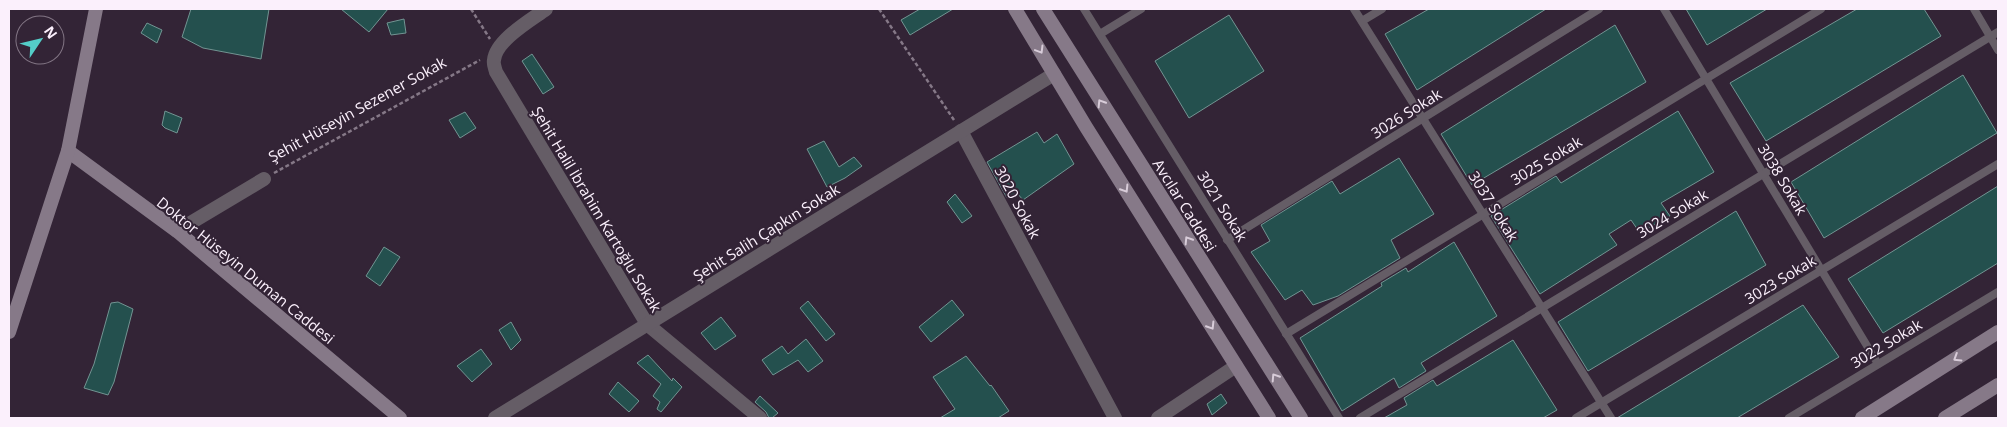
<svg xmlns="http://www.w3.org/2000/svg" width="2007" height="427" viewBox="0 0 2007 427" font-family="'Open Sans',sans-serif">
<rect width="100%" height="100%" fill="#332436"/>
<g fill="#24504e" stroke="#729492">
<path d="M191,9h78l-8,50 -58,-11 -21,-11z"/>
<path d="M341,9h47l-19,23z"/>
<path d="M920,9h33l-43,26 -9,-15z"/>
<path d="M1429,9h117l-129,81 -32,-56z"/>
<path d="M1686,9h81l-60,36z"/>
<path d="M1857,9h67l17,27 -175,105 -36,-58z"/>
<path d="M1229,15l35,56 -75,47 -34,-57z"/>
<path d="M404,19l2,14 -15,2 -4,-12z"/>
<path d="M147,23l15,7 -5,13 -16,-10z"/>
<path d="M1615,25l31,57 -174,103 -31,-51z"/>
<path d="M532,54l22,33 -11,7 -21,-33z"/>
<path d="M1963,75l34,58 -173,105 -33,-56z"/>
<path d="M165,111l17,7 -5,15 -12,-5 -3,-3z"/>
<path d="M1678,111l36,61 -53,31 9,13 -30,17 -9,-13 -22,14 8,11 -77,49 -49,-78 65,-40 5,7z"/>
<path d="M465,112l11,16 -16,10 -11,-18z"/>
<path d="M1037,132l7,11 13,-9 17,30 -51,36 -6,-7 -10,5 -20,-36z"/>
<path d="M824,141l15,26 15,-10 8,9 -17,12 -18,9 -20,-38z"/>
<path d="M1399,158l35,56 -43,26 9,18 -62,38 -25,9 -11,-15 -17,10 -34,-48 19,-11 -9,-16 71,-44 8,13z"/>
<path d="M1998,186v77l-115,70 -35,-54z"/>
<path d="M955,194l17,22 -10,7 -15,-21z"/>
<path d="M1736,211l30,54 -178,106 -30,-49z"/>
<path d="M1454,242l43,74 -76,47 5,8 -27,17 -5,-10 -52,33 -42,-73 82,-52 -1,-3 25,-15 2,4z"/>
<path d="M384,247l16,10 -20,29 -14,-10z"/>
<path d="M952,300l12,15 -33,27 -12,-15z"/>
<path d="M808,301l27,33 -9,7 -26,-33z"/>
<path d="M118,302l15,7 -19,73 -6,13 -24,-7 10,-24 17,-61z"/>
<path d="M1803,305l36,52 -102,61h-120z"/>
<path d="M721,317l15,19 -21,14 -14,-17z"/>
<path d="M511,322l10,18 -10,10 -12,-20z"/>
<path d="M806,339l17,22 -15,11 -10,-12 -25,15 -11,-15 20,-14 6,8z"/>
<path d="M1513,340l44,70 -14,8h-159l23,-13 -3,-7 29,-18 4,6z"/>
<path d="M481,349l11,15 -20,18 -15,-16z"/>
<path d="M648,355l24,26 1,-3 9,9 -21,25 -4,-3 3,-7 -7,-6 8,-12 -24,-21z"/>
<path d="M966,356l24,30 1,-1 18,26 -11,7h-58l15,-9 -22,-32z"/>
<path d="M618,382l21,19 -10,11 -20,-18z"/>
<path d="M1221,394l6,9 -15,12 -5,-11z"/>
<path d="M760,396l18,17 -6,5h-3l-3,-6 -11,-10z"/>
</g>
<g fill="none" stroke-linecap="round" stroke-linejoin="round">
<g stroke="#857887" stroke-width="2.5" stroke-dasharray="4 2.5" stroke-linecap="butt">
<path d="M471,9l19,30"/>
<path d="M879,9l75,111"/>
<path d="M274,173l206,-113"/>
</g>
<g stroke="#655d66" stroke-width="8">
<path d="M1084,9l255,409"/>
<path d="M1354,9l257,409"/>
<path d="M1664,9l214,355"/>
<path d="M1974,9l24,41"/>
<path d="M1362,21l20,-12"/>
<path d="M1100,34l41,-25"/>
<path d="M1227,240l372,-231"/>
<path d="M1286,334l535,-325"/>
<path d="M1360,418l638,-386"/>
<path d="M1576,418l422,-254"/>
<path d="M1789,418l209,-126"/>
</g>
<g stroke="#655d66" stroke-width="14">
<path d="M546,9c-15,11 -50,31 -52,51 -1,4 1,8 2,12l151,252 113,94"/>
<path d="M961,131l154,287"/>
<path d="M177,231l87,-52"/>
<path d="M495,418l559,-344"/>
<path d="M1158,418l78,-52"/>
</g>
<g stroke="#867988" stroke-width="14">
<path d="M1015,9l71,118 183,291"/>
<path d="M1043,9l258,409"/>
<path d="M68,151l109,80 223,187"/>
<path d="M9,332l59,-181 28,-142"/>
<path d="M1862,418l136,-86"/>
<path d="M1945,418l53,-33"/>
</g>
</g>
<defs><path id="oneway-chevron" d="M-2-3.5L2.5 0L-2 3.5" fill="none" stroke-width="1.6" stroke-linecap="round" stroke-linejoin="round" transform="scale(1.25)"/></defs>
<g stroke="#d8ccd9">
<use href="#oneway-chevron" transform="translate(1040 50) rotate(59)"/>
<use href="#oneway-chevron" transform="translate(1101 103) rotate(-122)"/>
<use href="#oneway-chevron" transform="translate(1125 189) rotate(58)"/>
<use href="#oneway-chevron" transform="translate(1188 240) rotate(-122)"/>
<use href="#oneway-chevron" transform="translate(1211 326) rotate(58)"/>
<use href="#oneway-chevron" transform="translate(1957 358) rotate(148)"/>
<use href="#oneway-chevron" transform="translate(1275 377) rotate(-123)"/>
</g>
<g text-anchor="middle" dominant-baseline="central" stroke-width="4" stroke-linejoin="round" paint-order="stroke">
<g font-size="15" fill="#fbf0fc" stroke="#332436">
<text transform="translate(357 109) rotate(-29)">Şehit Hüseyin Sezener Sokak</text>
<text transform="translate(1406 113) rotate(-32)">3026 Sokak</text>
<text transform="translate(1546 160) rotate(-31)">3025 Sokak</text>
<text transform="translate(1783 179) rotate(59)">3038 Sokak</text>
<text transform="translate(1018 202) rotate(62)">3020 Sokak</text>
<text transform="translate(1185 205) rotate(58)">Avcılar Caddesi</text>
<text transform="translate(1223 206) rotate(58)">3021 Sokak</text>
<text transform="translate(1494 206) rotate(58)">3037 Sokak</text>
<text transform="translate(597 209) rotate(59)">Şehit Halil İbrahim Kartoğlu Sokak</text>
<text transform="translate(1672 213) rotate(-31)">3024 Sokak</text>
<text transform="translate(766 232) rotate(-32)">Şehit Salih Çapkın Sokak</text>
<text transform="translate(246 270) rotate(39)">Doktor Hüseyin Duman Caddesi</text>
<text transform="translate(1780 279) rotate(-31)">3023 Sokak</text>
<text transform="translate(1886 343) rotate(-31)">3022 Sokak</text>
</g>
</g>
<rect width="2007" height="427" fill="none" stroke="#fbf0fc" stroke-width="20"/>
<g transform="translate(40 40) rotate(55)"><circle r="24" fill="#332436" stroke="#837685"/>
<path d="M0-4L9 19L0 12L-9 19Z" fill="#54cdc8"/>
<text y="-8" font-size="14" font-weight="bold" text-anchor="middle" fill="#fbf0fc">N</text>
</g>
</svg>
